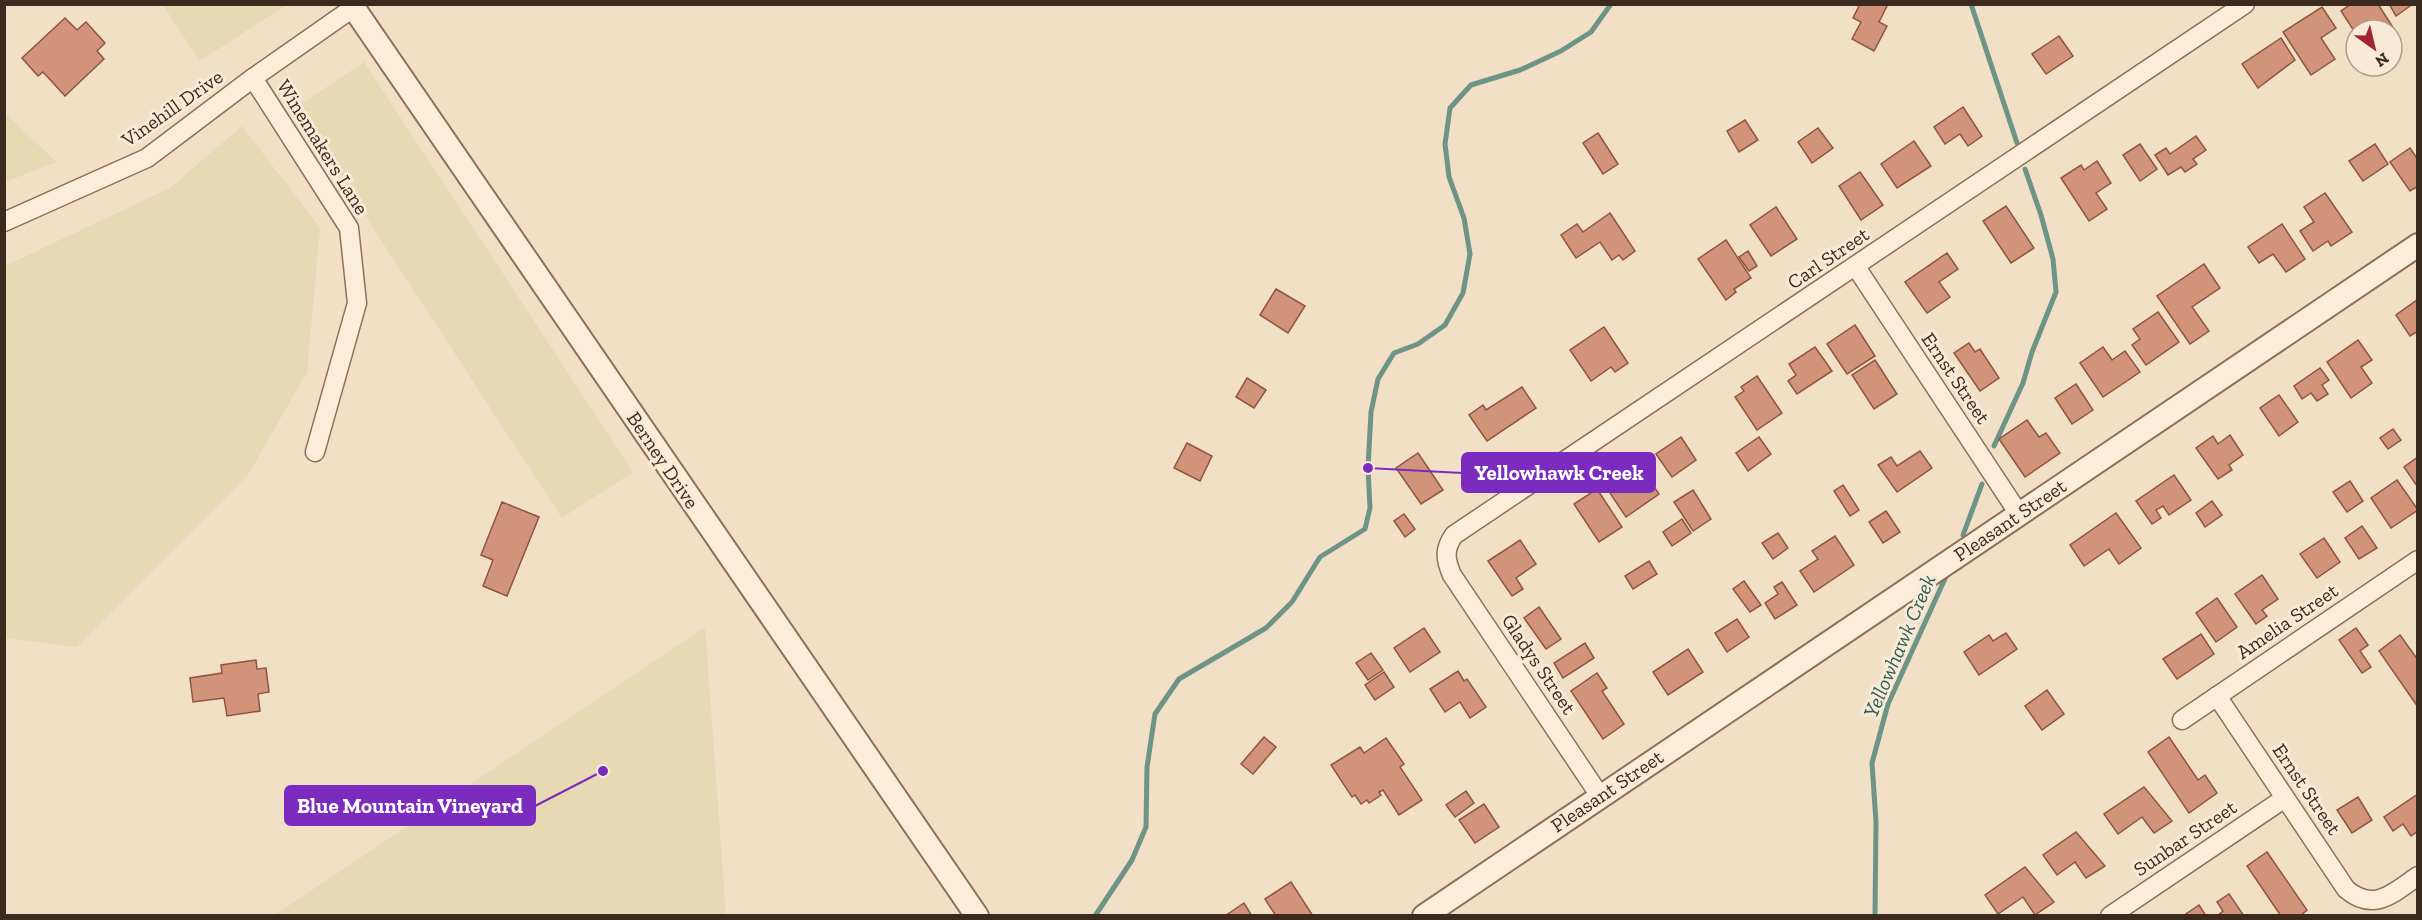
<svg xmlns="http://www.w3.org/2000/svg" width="2422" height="920" viewBox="0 0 2422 920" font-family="'Zilla Slab',serif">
<rect width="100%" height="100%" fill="#f1dfc6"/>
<g fill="#e7d9b3">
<path d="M163,5h123l-86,56z"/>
<path d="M364,62l269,410 -71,46 -267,-410z"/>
<path d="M5,113l51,49 -51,20z"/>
<path d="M242,126l78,102 -13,144 -59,103 -171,172 -72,-9v-372l165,-78z"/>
<path d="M705,627l21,288h-451z"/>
</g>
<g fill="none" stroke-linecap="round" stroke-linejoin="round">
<g stroke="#6d9486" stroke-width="5">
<path d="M1971,4l46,139"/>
<path d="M1994,446l29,-63 9,-31 24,-60 -3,-33 -12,-44 -16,-46"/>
<path d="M1963,535l19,-51"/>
<path d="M1095,916l37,-56 14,-33 1,-60 8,-53 24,-35 87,-51 26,-26 28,-45 45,-28 5,-21 -2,-40 3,-56 7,-33 16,-26 24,-9 27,-19 18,-32 7,-39 -6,-36 -15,-41 -4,-33 5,-36 21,-23 49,-15 41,-19 30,-19 20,-28"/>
<path d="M1875,916l1,-94 -4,-59 16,-59 60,-132"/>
</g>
</g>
<g fill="#d1947a" stroke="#8f553f" stroke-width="1.5">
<path d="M1860,4h28l-9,18 8,4 -13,25 -22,-12 9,-17 -8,-4z"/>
<path d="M2351,4h27l16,25 -38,1v4l-15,-23z"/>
<path d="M2389,4h24l-17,12z"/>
<path d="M2322,7l14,21 -15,10 14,21 -24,16 -28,-43z"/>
<path d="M65,18l12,12 9,-8 19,21 -8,8 7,8 -39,37 -22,-24 -5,4 -16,-18z"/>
<path d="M2059,36l14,20 -27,18 -14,-20z"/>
<path d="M2281,38l14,22 -37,28 -16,-24z"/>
<path d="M1963,107l19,29 -14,10 -8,-12 -15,10 -11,-17z"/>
<path d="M1745,120l13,20 -19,12 -12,-21z"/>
<path d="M1818,128l15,20 -21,15 -14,-21z"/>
<path d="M1598,133l20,31 -15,10 -20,-31z"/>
<path d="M2196,136l10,14 -13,9 4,5 -12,8 -4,-5 -13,8 -13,-20 11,-7 4,6z"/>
<path d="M1914,141l17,25 -34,22 -16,-24z"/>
<path d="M2140,144l17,25 -17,12 -17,-26z"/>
<path d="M2375,144l13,20 -25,17 -14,-20z"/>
<path d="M2410,148l8,12v26l-8,5 -20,-29z"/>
<path d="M2097,161l14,22 -15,10 11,16 -18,12 -28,-43 20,-13 3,5z"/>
<path d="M1860,172l23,33 -22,15 -22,-34z"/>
<path d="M2325,193l27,39 -21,14 -3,-5 -15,10 -13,-20 14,-9 -10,-15z"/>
<path d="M2006,206l28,42 -23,15 -28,-42z"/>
<path d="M1776,207l21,32 -26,17 -21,-31z"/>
<path d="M1610,213l25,38 -12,9 -4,-5 -7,5 -12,-18 -24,16 -15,-23 16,-11 6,8z"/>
<path d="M2282,224l23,35 -19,13 -13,-18 -14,9 -11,-16z"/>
<path d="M1726,240l25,38 -17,11 2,3 -10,8 -28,-41z"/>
<path d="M1748,251l9,15 -8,5 -10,-14z"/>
<path d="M1947,253l11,16 -19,13 11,15 -23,16 -22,-31z"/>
<path d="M2204,264l16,24 -28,19 17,24 -19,13 -33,-48z"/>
<path d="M1276,289l29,17 -17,27 -28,-18z"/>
<path d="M2417,300l1,31 -8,5 -14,-21z"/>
<path d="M2158,312l21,30 -33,23 -14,-20 8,-6 -7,-10z"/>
<path d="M1855,325l20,31 -28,18 -20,-30z"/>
<path d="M1604,327l24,36 -13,9 -4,-5 -20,14 -21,-31z"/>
<path d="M2358,340l14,20 -11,7 11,16 -21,15 -24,-36z"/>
<path d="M1969,343l6,9 5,-3 19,29 -19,13 -26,-38z"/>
<path d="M1815,347l17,24 -35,23 -9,-13 8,-6 -7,-11z"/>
<path d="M2103,347l9,13 13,-9 15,21 -37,25 -23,-34z"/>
<path d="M1875,360l22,34 -23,15 -22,-34z"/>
<path d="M2320,368l9,12 -7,5 6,9 -11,7 -6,-8 -9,6 -8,-13z"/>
<path d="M1757,376l25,37 -25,17 -22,-33 9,-6 -3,-4z"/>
<path d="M1247,378l19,12 -12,18 -18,-11z"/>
<path d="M2076,384l17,26 -21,14 -17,-26z"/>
<path d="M1522,387l14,21 -49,33 -18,-26 14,-10 3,5z"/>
<path d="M2279,395l19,27 -19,14 -19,-28z"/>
<path d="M2027,420l12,17 7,-4 14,20 -35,24 -26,-38z"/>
<path d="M2393,429l8,11 -13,9 -8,-11z"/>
<path d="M2230,435l13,20 -14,10 3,5 -14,9 -22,-31 17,-12 5,8z"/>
<path d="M1681,437l15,23 -24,17 -16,-23z"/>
<path d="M1759,437l12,17 -23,17 -12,-18z"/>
<path d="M1187,443l25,13 -12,25 -26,-13z"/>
<path d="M1920,451l12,17 -35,24 -19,-27 13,-8 6,9z"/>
<path d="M1418,453l25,37 -22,14 -25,-36z"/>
<path d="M2418,457v29h-1l-13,-19z"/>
<path d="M1637,462l22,32 -33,23 -22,-33z"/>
<path d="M2174,475l17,25 -22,15 -6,-9 -7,4 5,8 -9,6 -16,-23z"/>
<path d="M2397,480l21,30 -27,18 -20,-30z"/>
<path d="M2350,481l13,20 -16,11 -14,-20z"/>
<path d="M1843,485l16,25 -9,6 -16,-25z"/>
<path d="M1597,489l25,38 -23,15 -25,-38z"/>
<path d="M1693,490l18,29 -18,12 -19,-29z"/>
<path d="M2212,501l10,14 -17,12 -9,-14z"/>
<path d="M502,502l37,15 -32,79 -24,-10 10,-26 -12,-5z"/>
<path d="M1886,511l14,21 -17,11 -14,-21z"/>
<path d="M2116,513l25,35 -22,16 -10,-15 -25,17 -14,-21z"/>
<path d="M1404,514l11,15 -10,8 -11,-16z"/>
<path d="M1682,519l9,14 -19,13 -9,-14z"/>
<path d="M2362,526l15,22 -18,11 -14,-21z"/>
<path d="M1778,533l10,15 -15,11 -11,-16z"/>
<path d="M1835,536l19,29 -40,27 -14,-21 18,-12 -6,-8z"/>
<path d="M2324,538l16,24 -23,16 -17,-24z"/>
<path d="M1520,540l16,24 -20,14 7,11 -11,7 -24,-35z"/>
<path d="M1649,561l8,13 -24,15 -8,-13z"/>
<path d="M2262,575l16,24 -16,11 5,6 -11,8 -21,-30z"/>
<path d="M1744,581l17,24 -11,7 -17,-23z"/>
<path d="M1782,582l15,23 -22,14 -10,-16 13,-9 -4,-7z"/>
<path d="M2217,598l20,29 -21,15 -20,-29z"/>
<path d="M1539,607l22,32 -15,10 -22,-31z"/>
<path d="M1737,619l12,18 -22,15 -12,-19z"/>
<path d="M1424,628l16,24 -30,20 -16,-24z"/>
<path d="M2356,628l12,17 -8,6 11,16 -9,6 -23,-33z"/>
<path d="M2006,633l11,16 -38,26 -15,-23 25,-17 4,6z"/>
<path d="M2201,634l13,20 -37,25 -14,-20z"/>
<path d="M2400,635l18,25v47l-39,-56z"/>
<path d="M1585,643l9,15 -31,20 -9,-15z"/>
<path d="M1688,649l15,23 -35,23 -15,-23z"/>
<path d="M1371,653l12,17 -15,10 -12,-17z"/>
<path d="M256,660l1,9 9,-1 3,24 -11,2 2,17 -33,5 -3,-18 -31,4 -3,-24 32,-5 -1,-8z"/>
<path d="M1458,671l6,10 3,-2 19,28 -16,11 -10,-16 -15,10 -15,-23z"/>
<path d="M1384,672l10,15 -19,13 -10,-15z"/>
<path d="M1597,673l10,15 -5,3 22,33 -21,15 -32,-48z"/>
<path d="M2047,690l17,24 -22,16 -17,-24z"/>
<path d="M1264,737l12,10 -23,27 -12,-10z"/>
<path d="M2169,737l29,43 7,-5 12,18 -28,20 -41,-61z"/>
<path d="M1386,738l18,26 -4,3 22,33 -23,15 -16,-25 -4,2 2,3 -12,8 -2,-3 -6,4 -6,-9 -3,2 -21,-32 29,-18 4,6z"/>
<path d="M2144,787l28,34 -18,12 -12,-16 -24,17 -14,-20z"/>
<path d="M1466,791l8,12 -19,14 -9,-12z"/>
<path d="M2418,794v37l-7,5 -8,-12 -10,7 -9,-14z"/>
<path d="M2358,797l14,23 -20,13 -15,-23z"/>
<path d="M1484,804l15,23 -24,16 -16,-23z"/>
<path d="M2076,832l29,34 -19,12 -11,-16 -18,13 -14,-20z"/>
<path d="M2267,852l40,58 -7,6h-19l-34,-50z"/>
<path d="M2025,867l29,35 -19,13 -12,-18 -25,17 -13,-19z"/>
<path d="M1291,882l22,34h-37l-11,-17z"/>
<path d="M2229,894l15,22h-27l6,-5 -6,-9z"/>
<path d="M1244,903l8,13h-27z"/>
<path d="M2199,905l7,11h-23z"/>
</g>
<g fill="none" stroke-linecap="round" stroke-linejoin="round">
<defs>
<g id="minor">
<path d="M253,78l96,150 8,75 -42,149"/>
<path d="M4,222l143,-64 106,-80 100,-70"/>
<path d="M1856,267l163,247"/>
<path d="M2217,696l129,193c28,24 47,4 72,-13"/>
<path d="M2182,720l236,-160"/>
<path d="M1600,796l-148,-221c-7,-16 -8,-26 2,-40l791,-531"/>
<path d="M2110,916l175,-118"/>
</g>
<g id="tertiary">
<path d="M351,4l626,912"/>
<path d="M1424,916l994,-671"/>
</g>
</defs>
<use href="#minor" stroke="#8e705a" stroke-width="21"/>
<use href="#tertiary" stroke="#8e705a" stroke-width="26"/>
<use href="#minor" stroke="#fbedda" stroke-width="18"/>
<use href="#tertiary" stroke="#fbedda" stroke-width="22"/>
</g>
<g text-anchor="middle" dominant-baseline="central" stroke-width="6" stroke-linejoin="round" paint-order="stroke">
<g font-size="20" fill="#3d2a1f" stroke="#f8ead6">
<text transform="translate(172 108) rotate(-35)">Vinehill Drive</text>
<text transform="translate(323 147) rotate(58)">Winemakers Lane</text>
<text transform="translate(1828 258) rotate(-34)">Carl Street</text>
<text transform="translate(1956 378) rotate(56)">Ernst Street</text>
<text transform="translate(663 460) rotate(56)">Berney Drive</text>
<text transform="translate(2010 520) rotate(-34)">Pleasant Street</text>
<text transform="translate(2287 621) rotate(-34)">Amelia Street</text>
<text transform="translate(1539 664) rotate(56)">Gladys Street</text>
<text transform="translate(2307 789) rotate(56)">Ernst Street</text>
<text transform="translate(1607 791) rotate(-34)">Pleasant Street</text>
<text transform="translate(2185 838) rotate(-34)">Sunbar Street</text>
</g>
<g font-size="21" font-style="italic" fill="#2d5e55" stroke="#f8ead6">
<text transform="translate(1899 646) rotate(-67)">Yellowhawk Creek</text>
</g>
</g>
<path fill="none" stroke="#7b2cbf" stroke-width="2" d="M1368 468L1462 473M603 771L535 806"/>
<g fill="#7b2cbf" stroke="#f8ead6" stroke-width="2">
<circle cx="1368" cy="468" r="6"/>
<circle cx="603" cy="771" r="6"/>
</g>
<g fill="#7b2cbf" stroke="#7b2cbf" stroke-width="2">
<rect x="1462" y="453" width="193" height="39" rx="6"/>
<rect x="285" y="786" width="250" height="39" rx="6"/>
</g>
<g font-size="21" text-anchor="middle" font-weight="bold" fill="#fff">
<text x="1559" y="480">Yellowhawk Creek</text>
<text x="410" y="813">Blue Mountain Vineyard</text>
</g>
<rect width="2422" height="920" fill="none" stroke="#3d2a1f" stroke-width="12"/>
<g transform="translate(2374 48) rotate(146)"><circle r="28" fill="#f8ead6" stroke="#ad9d8d" stroke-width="1.5"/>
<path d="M0-4.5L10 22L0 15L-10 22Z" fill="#a12635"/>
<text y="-9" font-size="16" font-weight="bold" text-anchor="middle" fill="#3d2a1f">N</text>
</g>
</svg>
